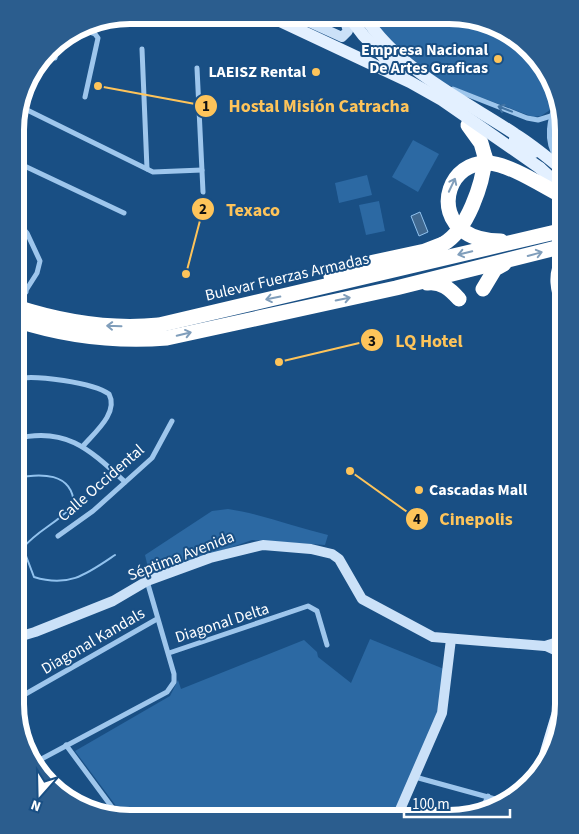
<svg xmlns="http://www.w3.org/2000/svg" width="579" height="834" viewBox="0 0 579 834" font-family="'Source Sans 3',sans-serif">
<rect width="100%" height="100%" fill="#194f84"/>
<g fill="#2c69a3">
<path d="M464,16l55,23 33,40 4,14 -6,17 -9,6 -8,1 -101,-38 -20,-17 -43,-45z"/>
<path d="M413,140l26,14 -21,38 -26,-15z"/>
<path d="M367,175l5,20 -33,8 -4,-20z"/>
<path d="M379,201l6,30 -19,4 -7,-30z"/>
<path d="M228,509c34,5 66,18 100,26l-3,10 -73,-5 -102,36 -5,-21 67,-44z"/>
<path d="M370,639l74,30 -3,36 -49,114h-92l-9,-8 -6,8 -160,-1 -50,-67 95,-55 8,-16 3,9 123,-49 13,12 1,5 33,26z"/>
</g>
<path fill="#416990" stroke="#91c2ee" d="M420,212l8,20 -9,4 -8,-20z"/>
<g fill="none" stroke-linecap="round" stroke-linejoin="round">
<path stroke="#91c2ee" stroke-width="2" d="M15,478c26,-5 57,-6 59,26 -14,18 -37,26 -51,44l11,29c35,11 53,-3 81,-22"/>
<g stroke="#9ec6ec" stroke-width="5">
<path d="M80,29l15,5 3,4 -13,59"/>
<path d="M142,49l5,120"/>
<path d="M55,58l3,-17"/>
<path d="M197,68l6,124"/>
<path d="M453,89l74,29 11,2 13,-4"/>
<path d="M557,98c-7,21 -13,42 0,61"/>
<path d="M19,106l134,66 49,-2"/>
<path d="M16,162l108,51"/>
<path d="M16,220l11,13 13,28 -3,12 -21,33"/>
<path d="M16,288l10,4"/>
<path d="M16,379c18,-5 78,4 93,15 10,19 -15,39 -26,52"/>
<path d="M15,439c51,-13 75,11 110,43"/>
<path d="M58,536l35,-25 59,-53 20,-37"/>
<path d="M15,543c5,-13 6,-22 0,-34"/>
<path d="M169,653l139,-47 9,5 10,34"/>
<path d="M15,700l142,-81"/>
<path d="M66,745l54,73"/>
<path d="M34,763l133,-71 7,-10v-8l-27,-93"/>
<path d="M415,777l91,25"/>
<path d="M481,812l7,-16"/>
</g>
<g stroke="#cbe1f8" stroke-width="10">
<path d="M300,18l42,19 6,-6 -4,-13"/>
<path d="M15,638l20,-6 78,-31 34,-20 63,-23 53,-13 48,4 21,5 7,5 23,40 71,38 112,9 19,-6"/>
<path d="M546,646l13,6 2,6 -4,45"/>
<path d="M396,819l46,-106 9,-74"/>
</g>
<g stroke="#e3f0ff" stroke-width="12">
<path d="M365,17c33,52 100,84 150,117 18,11 33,24 49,37"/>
<path d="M350,18l13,17 42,44"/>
<path d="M540,168l24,22"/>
<path d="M540,772l24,-80"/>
</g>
<g stroke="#fff" stroke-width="15">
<path d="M468,125l13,18 4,14"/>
<path d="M501,241c-12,0 -26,-2 -36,-9 -32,-21 -15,-71 23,-69 22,1 56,24 76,34"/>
<path d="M331,276l34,-12 60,-13 18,-7"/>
<path d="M427,283c14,-2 23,6 32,16"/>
<path d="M483,289l12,-20 9,-5"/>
<path d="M16,307c46,15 94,23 143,18l405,-95"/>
<path d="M564,307c-6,-16 -10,-33 0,-48"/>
<path d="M16,320c49,16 99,22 151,18l229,-50 168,-42"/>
</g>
<g stroke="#e3f0ff" stroke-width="12">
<path d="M278,20l132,62 32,18 98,68"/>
<path d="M515,139l19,13"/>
</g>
<path stroke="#fff" stroke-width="15" d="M443,244c24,-13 40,-60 42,-87"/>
</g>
<defs><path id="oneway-shaft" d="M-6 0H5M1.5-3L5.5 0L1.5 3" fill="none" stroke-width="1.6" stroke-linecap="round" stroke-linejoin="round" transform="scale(1.25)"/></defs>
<use stroke="#4173a3" href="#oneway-shaft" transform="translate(505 109) rotate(-159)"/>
<g stroke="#809ebb">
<use href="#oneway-shaft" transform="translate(452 185) rotate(-65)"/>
<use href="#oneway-shaft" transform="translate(465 253) rotate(166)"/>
<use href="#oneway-shaft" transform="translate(535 254) rotate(-15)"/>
<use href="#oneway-shaft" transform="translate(273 298) rotate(169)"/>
<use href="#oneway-shaft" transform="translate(343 299) rotate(-12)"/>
<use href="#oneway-shaft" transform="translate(114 326) rotate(-178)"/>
<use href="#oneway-shaft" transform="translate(184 334) rotate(-13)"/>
</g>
<g fill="#fec45a" stroke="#194f84" stroke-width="2">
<circle cx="498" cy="59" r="5"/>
<circle cx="316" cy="72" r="5"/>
<circle cx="419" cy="490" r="5"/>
</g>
<g text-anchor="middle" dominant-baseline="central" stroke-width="4" stroke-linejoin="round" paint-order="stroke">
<g font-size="16" font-weight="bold" fill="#fff" stroke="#194f84" text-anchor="end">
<text x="488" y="50">Empresa Nacional<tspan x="488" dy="18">De Artes Graficas</tspan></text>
<text x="306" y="72">LAEISZ Rental</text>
<text x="429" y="490" text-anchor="start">Cascadas Mall</text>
</g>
<g font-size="16" fill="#fff" stroke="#194f84">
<text transform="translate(287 277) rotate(-13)">Bulevar Fuerzas Armadas</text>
<text transform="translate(101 483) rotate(-41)">Calle Occidental</text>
<text transform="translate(181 556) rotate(-21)">Séptima Avenida</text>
<text transform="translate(222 623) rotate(-18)">Diagonal Delta</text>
<text transform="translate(93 641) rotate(-30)">Diagonal Kandals</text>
</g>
</g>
<path d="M0 0H579V834H0ZM130 24H449A106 106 0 0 1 555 130V704A106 106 0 0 1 449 810H130A106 106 0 0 1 24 704V130A106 106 0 0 1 130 24Z" fill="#2b5d8e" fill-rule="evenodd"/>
<path fill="none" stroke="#fff" stroke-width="6" d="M130 24H449A106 106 0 0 1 555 130V704A106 106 0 0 1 449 810H130A106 106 0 0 1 24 704V130A106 106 0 0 1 130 24Z"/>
<path fill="none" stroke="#fec45a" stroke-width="2" d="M98 86L206 106M186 274L203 209M279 362L372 340M350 471L417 519"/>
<g fill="#fec45a" stroke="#194f84" stroke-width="2">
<circle cx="98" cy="86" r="5"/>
<circle cx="186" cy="274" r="5"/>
<circle cx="279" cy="362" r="5"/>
<circle cx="350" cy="471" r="5"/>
<circle cx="206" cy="106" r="12"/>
<circle cx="203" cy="209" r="12"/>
<circle cx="372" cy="340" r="12"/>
<circle cx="417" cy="519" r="12"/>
</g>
<g font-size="15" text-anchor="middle" font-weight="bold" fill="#111">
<text x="206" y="111">1</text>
<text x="203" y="214">2</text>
<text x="372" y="346">3</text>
<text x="417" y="524">4</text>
</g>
<g font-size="18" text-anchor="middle" font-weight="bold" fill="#fec45a" stroke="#194f84" stroke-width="4" stroke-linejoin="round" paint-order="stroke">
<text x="319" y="112">Hostal Misión Catracha</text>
<text x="253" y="216">Texaco</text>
<text x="429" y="347">LQ Hotel</text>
<text x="476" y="525">Cinepolis</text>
</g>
<g transform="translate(40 794) rotate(200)" stroke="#194f84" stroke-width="4" paint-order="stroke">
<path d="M0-4L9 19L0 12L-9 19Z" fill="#ffffff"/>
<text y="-8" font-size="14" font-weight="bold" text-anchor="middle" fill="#ffffff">N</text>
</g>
<path d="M404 809v8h106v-8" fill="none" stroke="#ffffff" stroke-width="2.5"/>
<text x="412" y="809" font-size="15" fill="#ffffff" stroke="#194f84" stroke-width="4" paint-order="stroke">100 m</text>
</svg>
